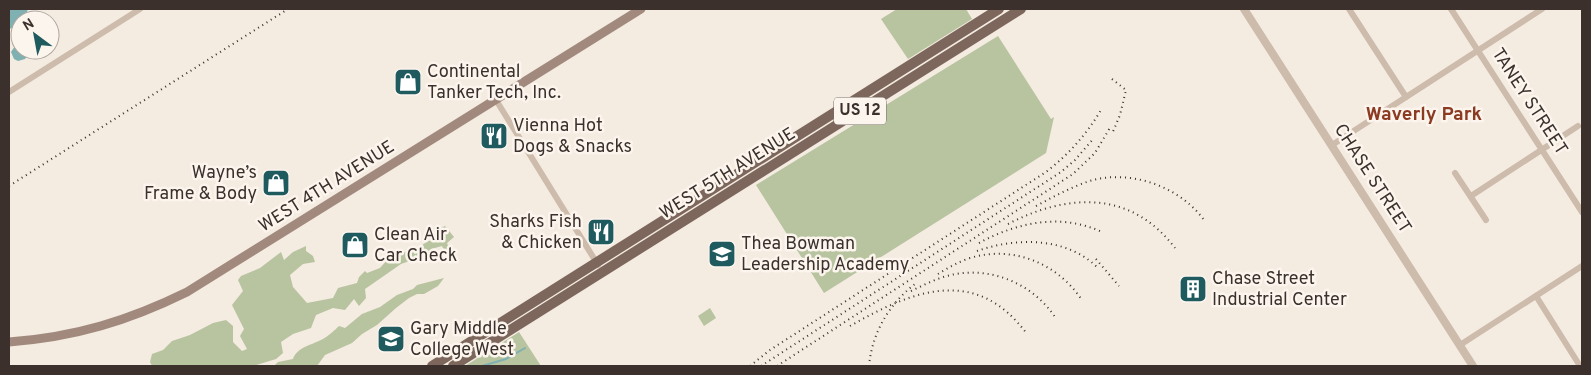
<svg xmlns="http://www.w3.org/2000/svg" width="1591" height="375" viewBox="0 0 1591 375" font-family="Overpass,sans-serif">
<rect width="100%" height="100%" fill="#f4ebe1"/>
<g fill="#b8c4a0">
<path d="M897,9h69l6,10 -64,40 -27,-40z"/>
<path d="M998,36l53,83 3,-2 -8,36 -222,140 -68,-108z"/>
<path d="M445,226l9,11 -7,6 4,11 -5,1 -4,-9 -11,3 -1,9 -5,3 -7,-3 -17,6 -36,25 1,9 -7,8 -5,-7 -9,11 -12,-2 -17,7 -5,13 -18,6 -12,8 2,11 -7,6 -23,7h-101l-2,-4 2,-8 11,-4 9,-9 18,-6 23,-12 13,-3 7,6v16l9,9 5,-2 -7,-13 4,-7 -12,-24 11,-14 -5,-11 3,-4 19,-8 21,-16 3,8 9,-8 13,-6v5l7,5 2,6 -12,2 -13,11 3,12 14,16 26,-5 5,-10 19,-5 2,-6 6,-6 2,2 13,-5 17,-19 3,4 15,-3 13,-9 14,-2 -4,-10z"/>
<path d="M444,278l-6,8 -14,8h-7l-8,4 -13,10 -19,17 -15,9 -10,9 -27,12 -8,11h-43l4,-4 15,-3c4,-12 19,-14 30,-20 5,-3 11,-8 16,-13l6,2 17,-14 18,-7 17,-12 16,-6 4,-4z"/>
<path d="M710,308l6,10 -12,8 -6,-10z"/>
<path d="M519,332l22,34h-76z"/>
</g>
<g fill="#7fb0b2">
<path d="M9,9h19l-4,11h-4v5l-11,4z"/>
<path d="M20,45v5h7l1,5 -3,4 -7,2 -4,-2 -3,-7 4,-6z"/>
</g>
<g fill="none" stroke-linecap="round" stroke-linejoin="round">
<path stroke="#7fb0b2" stroke-width="2" d="M482,366l24,-7 19,-11"/>
<g stroke="#cdbbac" stroke-width="6">
<path d="M1349,9l57,88"/>
<path d="M1451,9l131,203"/>
<path d="M9,92l131,-83"/>
<path d="M496,100l102,165"/>
<path d="M1332,145l210,-136"/>
<path d="M1455,173l31,47"/>
<path d="M1471,196l107,-70"/>
<path d="M1536,296l44,70"/>
<path d="M1460,345l122,-79"/>
</g>
<path stroke="#cdbbac" stroke-width="8" d="M1244,9l229,357"/>
<path stroke="#a18a7d" stroke-width="9" d="M9,342c66,-5 119,-21 178,-50l454,-283"/>
<g stroke="#7d675c" stroke-width="10">
<path d="M432,366l567,-357"/>
<path d="M453,366l568,-357"/>
</g>
<g stroke="#3b302b" stroke-width="2" stroke-dasharray="1 4" stroke-linecap="butt">
<path d="M1112,79l14,11 -6,25 -8,19"/>
<path d="M9,186l279,-177"/>
<path d="M1036,206c19,-10 37,-20 57,-26 40,-10 87,7 111,40"/>
<path d="M1008,224c60,-31 123,-34 167,24"/>
<path d="M979,243c39,-21 82,-30 123,-11"/>
<path d="M977,251c40,-14 90,-14 121,17"/>
<path d="M1096,259l23,27"/>
<path d="M938,274c10,-6 20,-12 32,-16 43,-13 87,5 112,42"/>
<path d="M911,291c13,-6 26,-13 40,-16 39,-9 81,8 104,42"/>
<path d="M850,326c63,-36 126,-61 177,8"/>
<path d="M750,366l20,-16 276,-178c23,-18 40,-37 55,-62"/>
<path d="M761,366l300,-194 14,-12 19,-22"/>
<path d="M777,366l296,-192 22,-21 16,-27"/>
<path d="M869,366c3,-33 20,-62 46,-82"/>
</g>
</g>
<defs>
<symbol id="shop-square" viewBox="-11 -11 22 22"><rect x="-9" y="-9" width="18" height="18" rx="4" fill="#1f5a5e" stroke="#fbf5ee"/><path d="M-5-2.5h2.3a2.7 3.5 0 0 1 5.4 0H5L5.5 6h-11ZM-1.5-2.5h3a1.5 2.3 0 0 0-3 0Z" fill="#fff"/></symbol>
<symbol id="restaurant-square" viewBox="-11 -11 22 22"><rect x="-9" y="-9" width="18" height="18" rx="4" fill="#1f5a5e" stroke="#fbf5ee"/><path d="M-5-6h1v4h1v-4h1v4h1v-4h1v5L-1.5 .5V6h-2V.5L-5-1ZM5-6V6H3V1.5H1.5Q1.5-4 5-6Z" fill="#fff"/></symbol>
<symbol id="school-square" viewBox="-11 -11 22 22"><rect x="-9" y="-9" width="18" height="18" rx="4" fill="#1f5a5e" stroke="#fbf5ee"/><path d="M0-5L7-2L0 1L-7-2ZM-4 1L0 2.5L4 1V4Q0 6-4 4Z" fill="#fff"/></symbol>
<symbol id="building-square" viewBox="-11 -11 22 22"><rect x="-9" y="-9" width="18" height="18" rx="4" fill="#1f5a5e" stroke="#fbf5ee"/><path d="M-4-6H4V6H1V3H-1V6H-4ZM-2.5-4.3h1.7v1.8h-1.7ZM.8-4.3h1.7v1.8H.8ZM-2.5-1h1.7V.8h-1.7ZM.8-1h1.7V.8H.8Z" fill="#fff"/></symbol>
</defs>
<g fill-rule="evenodd">
<use href="#shop-square" x="392" y="66" width="32" height="32"/>
<use href="#restaurant-square" x="478" y="120" width="32" height="32"/>
<use href="#shop-square" x="260" y="167" width="32" height="32"/>
<use href="#restaurant-square" x="585" y="216" width="32" height="32"/>
<use href="#shop-square" x="339" y="229" width="32" height="32"/>
<use href="#school-square" x="706" y="238" width="32" height="32"/>
<use href="#building-square" x="1177" y="273" width="32" height="32"/>
<use href="#school-square" x="375" y="323" width="32" height="32"/>
</g>
<g text-anchor="middle" dominant-baseline="central" stroke-width="5" stroke-linejoin="round" paint-order="stroke">
<rect fill="#fbf5ee" stroke="#756b66" stroke-width="1" x="834" y="97.5" width="52" height="27" rx="4"/>
<g font-size="16" font-weight="bold" fill="#3b302b">
<text x="860" y="111">US 12</text>
</g>
<g font-size="18" fill="#3b302b" stroke="#fbf5ee" text-anchor="start">
<text x="427" y="72">Continental<tspan x="427" dy="21">Tanker Tech, Inc.</tspan></text>
<text x="513" y="126">Vienna Hot<tspan x="513" dy="21">Dogs &amp; Snacks</tspan></text>
<text x="257" y="173" text-anchor="end">Wayne’s<tspan x="257" dy="21">Frame &amp; Body</tspan></text>
<text x="582" y="222" text-anchor="end">Sharks Fish<tspan x="582" dy="21">&amp; Chicken</tspan></text>
<text x="374" y="235">Clean Air<tspan x="374" dy="21">Car Check</tspan></text>
<text x="741" y="244">Thea Bowman<tspan x="741" dy="21">Leadership Academy</tspan></text>
<text x="1212" y="279">Chase Street<tspan x="1212" dy="21">Industrial Center</tspan></text>
<text x="410" y="329">Gary Middle<tspan x="410" dy="21">College West</tspan></text>
</g>
<g font-size="18" fill="#3b302b" stroke="#fbf5ee">
<text transform="translate(1529 102) rotate(57)">TANEY STREET</text>
<text transform="translate(728 174) rotate(-32)">WEST 5TH AVENUE</text>
<text transform="translate(1372 179) rotate(57)">CHASE STREET</text>
<text transform="translate(327 187) rotate(-32)">WEST 4TH AVENUE</text>
</g>
<g font-size="19" font-weight="bold" fill="#8c3b22" stroke="#fbf5ee">
<text x="1424" y="115">Waverly Park</text>
</g>
</g>
<rect width="1591" height="375" fill="none" stroke="#3b302b" stroke-width="20"/>
<g transform="translate(35 35) rotate(328)"><circle r="24" fill="#fbf5ee" stroke="#aea6a0"/>
<path d="M0-4L9 19L0 12L-9 19Z" fill="#1f5a5e"/>
<text y="-8" font-size="14" font-weight="bold" text-anchor="middle" fill="#3b302b">N</text>
</g>
</svg>
